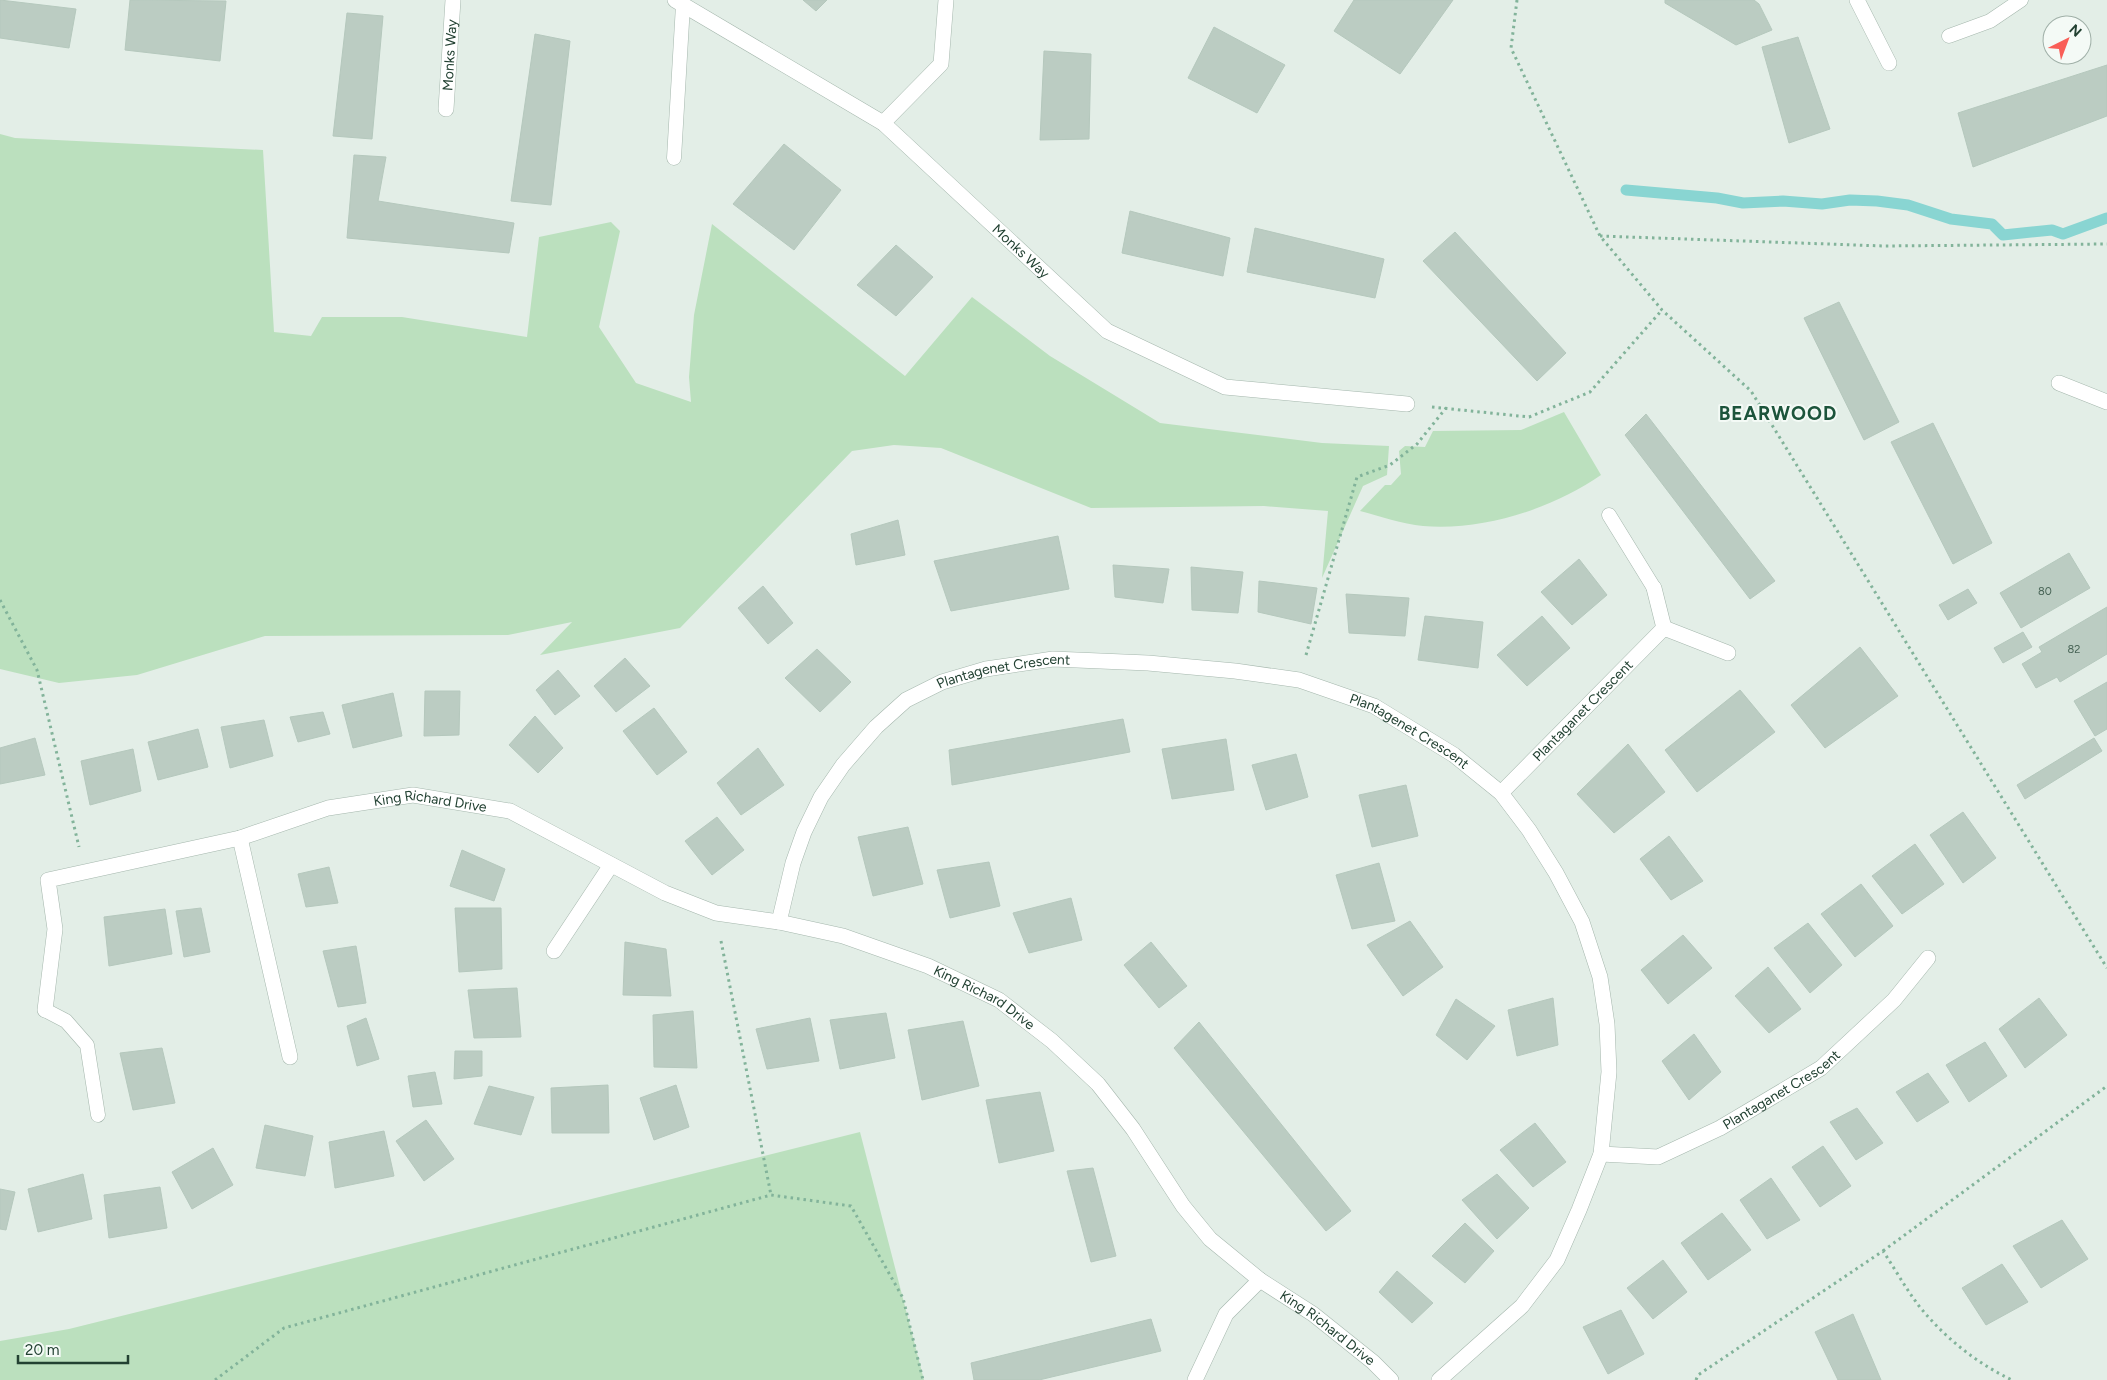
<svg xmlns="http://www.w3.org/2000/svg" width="2107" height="1380" viewBox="0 0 2107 1380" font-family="Figtree,sans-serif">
<rect width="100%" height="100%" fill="#e3eee7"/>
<g fill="#bbe0be">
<path d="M0,134l15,4 248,12 11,182 37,4 11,-19h80l125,20 12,-100 72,-15 9,9 -21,96 37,56 55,19 -2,-25 5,-62 18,-91 193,152 67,-79 78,59 110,67 162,20 67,3 -2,29 -24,11 -41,92 6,-67 -64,-5 -173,2 -150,-60 -47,-3 -42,6 -172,177 -140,27 32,-33 -64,13 -243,1 -128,39 -78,8 -59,-14z"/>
<path d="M1564,412l37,63c-50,34 -117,56 -178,51 -21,-2 -43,-10 -63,-15l25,-26h6l10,-11 -2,-23 6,-5 20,1 8,-16 88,-1z"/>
<path d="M860,1132l64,248h-924v-39l69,-12z"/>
</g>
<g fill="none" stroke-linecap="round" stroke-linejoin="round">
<path stroke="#89d5d2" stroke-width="11" d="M1626,190l91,8 26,5 40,-2 39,3 28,-4 27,1 31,4 43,14 41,5 11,11 49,-5 11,4 44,-16"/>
</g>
<g fill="#bbccc2" stroke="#b5c8bd">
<path d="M0,0l76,9 -7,39 -69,-10z"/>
<path d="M130,0l96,1 -6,60 -95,-11z"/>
<path d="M803,0h24l-11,11z"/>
<path d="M1354,0h99l-53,74 -66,-43z"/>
<path d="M1665,0h89l5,4 13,26 -36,15 -71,-42z"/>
<path d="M347,13l36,3 -11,123 -39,-3z"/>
<path d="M1214,27l71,38 -28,48 -69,-35z"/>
<path d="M535,34l35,7 -19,164 -40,-4z"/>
<path d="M1798,37l32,92 -41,14 -27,-96z"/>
<path d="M1044,51l47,3 -2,85 -49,1z"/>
<path d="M2107,65v51l-134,51 -15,-54z"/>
<path d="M784,144l57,46 -47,60 -61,-46z"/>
<path d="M354,155l32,2 -8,44 136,22 -5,30 -162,-15z"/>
<path d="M1130,211l100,27 -7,38 -101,-23z"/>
<path d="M1255,228l129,31 -9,39 -128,-26z"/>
<path d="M1455,232l111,121 -29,28 -114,-120z"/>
<path d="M896,245l37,32 -37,39 -39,-31z"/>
<path d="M1839,302l60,120 -35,18 -60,-122z"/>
<path d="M1646,414l129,167 -25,18 -125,-164z"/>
<path d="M1933,423l59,120 -39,21 -62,-122z"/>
<path d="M898,520l7,35 -49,10 -5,-31z"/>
<path d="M1058,536l11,53 -118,22 -17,-50z"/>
<path d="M2069,553l21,35 -69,40 -21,-35z"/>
<path d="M1579,559l28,36 -35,30 -31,-33z"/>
<path d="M1113,565l56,4 -6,34 -48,-6z"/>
<path d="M1191,567l52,5 -5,41 -46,-3z"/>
<path d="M1259,581l58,7 -6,36 -53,-12z"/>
<path d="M763,586l30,37 -25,21 -30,-36z"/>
<path d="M1968,589l9,14 -29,17 -9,-15z"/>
<path d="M1346,594l63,4 -4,38 -56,-3z"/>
<path d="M2107,607v47l-47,28 -3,-5 -21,11 -14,-24 20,-12 -3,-5z"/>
<path d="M1425,616l58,6 -5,46 -60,-8z"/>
<path d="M1542,616l28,32 -43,38 -30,-31z"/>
<path d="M2023,632l9,15 -29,16 -9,-15z"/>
<path d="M1860,647l38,49 -73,52 -34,-43z"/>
<path d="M817,649l34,33 -31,30 -35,-34z"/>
<path d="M625,658l25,28 -34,26 -22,-26z"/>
<path d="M558,670l22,26 -25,19 -19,-25z"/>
<path d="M2107,682v47l-12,7 -21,-35z"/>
<path d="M1740,690l35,42 -78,60 -32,-42z"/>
<path d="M425,691h35l-1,44 -35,1z"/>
<path d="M393,693l9,43 -49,12 -11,-43z"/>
<path d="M654,708l33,44 -30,23 -34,-44z"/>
<path d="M323,712l7,22 -32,8 -8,-25z"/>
<path d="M535,716l28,32 -25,25 -29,-28z"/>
<path d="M1123,719l7,33 -178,33 -3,-35z"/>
<path d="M264,720l9,36 -43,12 -9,-41z"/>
<path d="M198,729l10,38 -50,13 -10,-38z"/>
<path d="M35,738l10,37 -45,9v-36z"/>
<path d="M2094,738l8,13 -77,48 -8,-14z"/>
<path d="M1226,739l8,51 -62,9 -10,-50z"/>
<path d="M1628,744l37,48 -51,41 -37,-39z"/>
<path d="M758,748l26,37 -43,30 -24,-32z"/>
<path d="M133,749l8,42 -51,14 -9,-44z"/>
<path d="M1296,754l12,43 -42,13 -14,-45z"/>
<path d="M1406,785l12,51 -46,11 -13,-52z"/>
<path d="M1963,812l33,46 -33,25 -33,-48z"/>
<path d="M717,817l27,33 -32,25 -27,-34z"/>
<path d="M908,827l15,57 -50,12 -15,-59z"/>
<path d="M1669,836l34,45 -32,19 -31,-41z"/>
<path d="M1915,844l29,40 -42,30 -30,-38z"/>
<path d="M462,850l43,19 -11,32 -44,-15z"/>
<path d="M989,862l11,44 -50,12 -13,-48z"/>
<path d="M1379,863l16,58 -43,8 -16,-54z"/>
<path d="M329,867l9,36 -32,4 -8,-33z"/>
<path d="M1861,884l32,42 -38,31 -34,-43z"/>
<path d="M1071,898l11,42 -53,13 -16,-40z"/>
<path d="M201,908l9,44 -26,5 -8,-46z"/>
<path d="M455,908h46l1,61 -43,3z"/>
<path d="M165,909l7,45 -63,12 -5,-49z"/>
<path d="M1410,921l33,46 -40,29 -36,-51z"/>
<path d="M1808,923l34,42 -32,28 -36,-45z"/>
<path d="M1683,935l29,33 -44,36 -27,-34z"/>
<path d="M625,942l41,7 5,47 -48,-1z"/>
<path d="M1151,942l36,44 -28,22 -35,-43z"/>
<path d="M356,946l10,57 -28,4 -15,-56z"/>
<path d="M1768,967l33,42 -32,24 -34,-37z"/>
<path d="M517,988l4,49 -47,1 -6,-48z"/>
<path d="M1553,998l5,47 -41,11 -9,-46z"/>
<path d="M2039,998l28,37 -42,33 -26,-39z"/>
<path d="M1456,999l39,27 -28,34 -31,-25z"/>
<path d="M693,1011l4,57 -43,-1 -1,-52z"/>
<path d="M886,1013l9,45 -55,11 -10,-49z"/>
<path d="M366,1018l13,41 -22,7 -10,-40z"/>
<path d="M810,1018l9,43 -52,8 -11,-40z"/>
<path d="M963,1021l16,65 -57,14 -14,-70z"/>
<path d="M1199,1022l152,189 -25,20 -152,-183z"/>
<path d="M1694,1034l27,38 -32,28 -27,-39z"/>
<path d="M1985,1042l22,34 -38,26 -23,-37z"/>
<path d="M162,1048l13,55 -42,7 -13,-57z"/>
<path d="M455,1051h27v25l-28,3z"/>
<path d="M435,1072l7,32 -29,3 -5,-31z"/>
<path d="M1928,1073l21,29 -32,20 -21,-30z"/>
<path d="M608,1085l1,48h-57l-1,-45z"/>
<path d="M676,1085l13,42 -35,13 -14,-42z"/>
<path d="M489,1086l45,11 -13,38 -47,-11z"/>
<path d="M1040,1092l14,59 -55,12 -13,-63z"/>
<path d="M1857,1108l26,35 -27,17 -26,-38z"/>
<path d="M426,1120l28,39 -30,22 -28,-40z"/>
<path d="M1535,1123l31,39 -33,25 -33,-37z"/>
<path d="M265,1125l48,11 -8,40 -49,-8z"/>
<path d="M384,1131l10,45 -59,12 -6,-46z"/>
<path d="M1823,1146l28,40 -31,21 -28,-40z"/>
<path d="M213,1148l20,37 -41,24 -20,-37z"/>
<path d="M1093,1168l23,88 -25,6 -24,-91z"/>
<path d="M83,1174l9,45 -54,13 -10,-43z"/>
<path d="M1497,1174l32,34 -32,31 -35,-39z"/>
<path d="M1771,1178l29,42 -33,19 -27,-39z"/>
<path d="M160,1187l7,41 -58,10 -5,-43z"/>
<path d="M0,1189l15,3 -9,38 -6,-1z"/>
<path d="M1722,1213l29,37 -43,30 -27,-37z"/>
<path d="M2062,1220l26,39 -47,29 -28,-42z"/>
<path d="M1465,1223l29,28 -29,32 -33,-27z"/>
<path d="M1663,1260l24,32 -34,27 -26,-31z"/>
<path d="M2002,1264l26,38 -42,23 -24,-37z"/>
<path d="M1397,1271l36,32 -21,20 -33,-31z"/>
<path d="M1621,1310l23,44 -36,20 -25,-47z"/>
<path d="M1853,1314l28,66h-43l-23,-48z"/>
<path d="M1151,1319l10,32 -122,29h-65l-3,-17z"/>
</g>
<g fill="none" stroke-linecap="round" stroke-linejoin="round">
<defs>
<g id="lane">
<path d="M1949,36l41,-15 31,-21"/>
<path d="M674,158l9,-153"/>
<path d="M1609,515l45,73"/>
<path d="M45,1010l21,11 21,24 11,70"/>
</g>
<g id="street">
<path id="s1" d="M675,0l208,123 224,208 118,56 182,17"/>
<path d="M1857,0l32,63"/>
<path id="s2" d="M446,109l7,-109"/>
<path d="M883,123l58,-59 5,-64"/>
<path d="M2059,383l48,19"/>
<path d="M1654,588l10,40"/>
<path id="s3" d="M1501,793l163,-165 64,25"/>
<path d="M240,838l50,219"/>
<path id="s4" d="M779,922l14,-59 11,-31 17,-35 22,-32 33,-38 30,-27 36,-18 44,-13 67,-10 95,4 87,8 64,9 75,26 80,49 47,38 28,37 27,43 26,49 18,55 7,47 2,48 -8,82 -22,56 -22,50 -35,46 -83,74"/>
<path d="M554,951l57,-86"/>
<path id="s5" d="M45,1010l10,-81 -7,-49 192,-42 88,-30 85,-13 97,16 155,82 51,20 63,9 64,14 85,30 71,34 53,41 46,43 35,45 50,77 27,33 50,41 53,34 60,48 18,18"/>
<path id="s6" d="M1601,1154l57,3 62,-29 101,-60 73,-68 34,-42"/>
<path d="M1195,1380l31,-66 34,-34"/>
</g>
</defs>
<use href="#lane" stroke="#a5b7ad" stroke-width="15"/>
<use href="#street" stroke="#a5b7ad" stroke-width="16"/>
<g stroke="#82b39a" stroke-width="3" stroke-dasharray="2.5 4" stroke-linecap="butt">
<path d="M1517,0l-6,48 89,188 62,74 89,81 356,577"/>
<path d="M1600,236l284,10 223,-2"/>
<path d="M1432,407l97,10 61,-25 72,-82"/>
<path d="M0,600l37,70 42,177"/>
<path d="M1306,655l51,-178 33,-12 27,-21 29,-36"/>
<path d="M721,941l50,254"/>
<path d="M1883,1251l224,-165"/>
<path d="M215,1380l69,-52 487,-133 80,11 52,92 20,82"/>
<path d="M1696,1380l2,-5 185,-124c12,18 23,38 36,55 25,31 57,57 93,74"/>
</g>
<use href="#lane" stroke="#fff" stroke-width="14"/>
<use href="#street" stroke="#fff" stroke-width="15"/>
</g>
<g text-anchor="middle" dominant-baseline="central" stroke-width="4" stroke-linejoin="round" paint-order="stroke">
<g font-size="11" fill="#486456">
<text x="2045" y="591">80</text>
<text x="2074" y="649">82</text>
</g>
<g font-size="14" fill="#224132" stroke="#f4faf6">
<text stroke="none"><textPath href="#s2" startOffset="54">Monks Way</textPath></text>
<text stroke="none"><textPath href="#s1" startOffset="430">Monks Way</textPath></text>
<text stroke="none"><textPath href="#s4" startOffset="365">Plantagenet Crescent</textPath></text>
<text stroke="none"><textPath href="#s3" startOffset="116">Plantaganet Crescent</textPath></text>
<text stroke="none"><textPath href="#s4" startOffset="785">Plantagenet Crescent</textPath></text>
<text stroke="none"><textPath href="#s5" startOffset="524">King Richard Drive</textPath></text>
<text stroke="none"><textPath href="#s5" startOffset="1119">King Richard Drive</textPath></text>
<text stroke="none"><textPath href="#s6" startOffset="198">Plantaganet Crescent</textPath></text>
<text stroke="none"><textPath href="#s5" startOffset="1602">King Richard Drive</textPath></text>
</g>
<g font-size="19" font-weight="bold" letter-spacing="1" fill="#1c543b" stroke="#f4faf6">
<text x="1778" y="413">BEARWOOD</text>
</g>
</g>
<g transform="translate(2067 40) rotate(42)"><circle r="24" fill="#f4faf6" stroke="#a0b0a8"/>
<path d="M0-4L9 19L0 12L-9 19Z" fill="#f95e57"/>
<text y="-8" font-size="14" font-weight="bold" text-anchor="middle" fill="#224132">N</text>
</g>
<path d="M18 1355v8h110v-8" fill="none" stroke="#224132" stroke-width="2.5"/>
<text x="25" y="1355" font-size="15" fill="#224132" stroke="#f4faf6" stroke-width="4" paint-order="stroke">20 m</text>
</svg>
